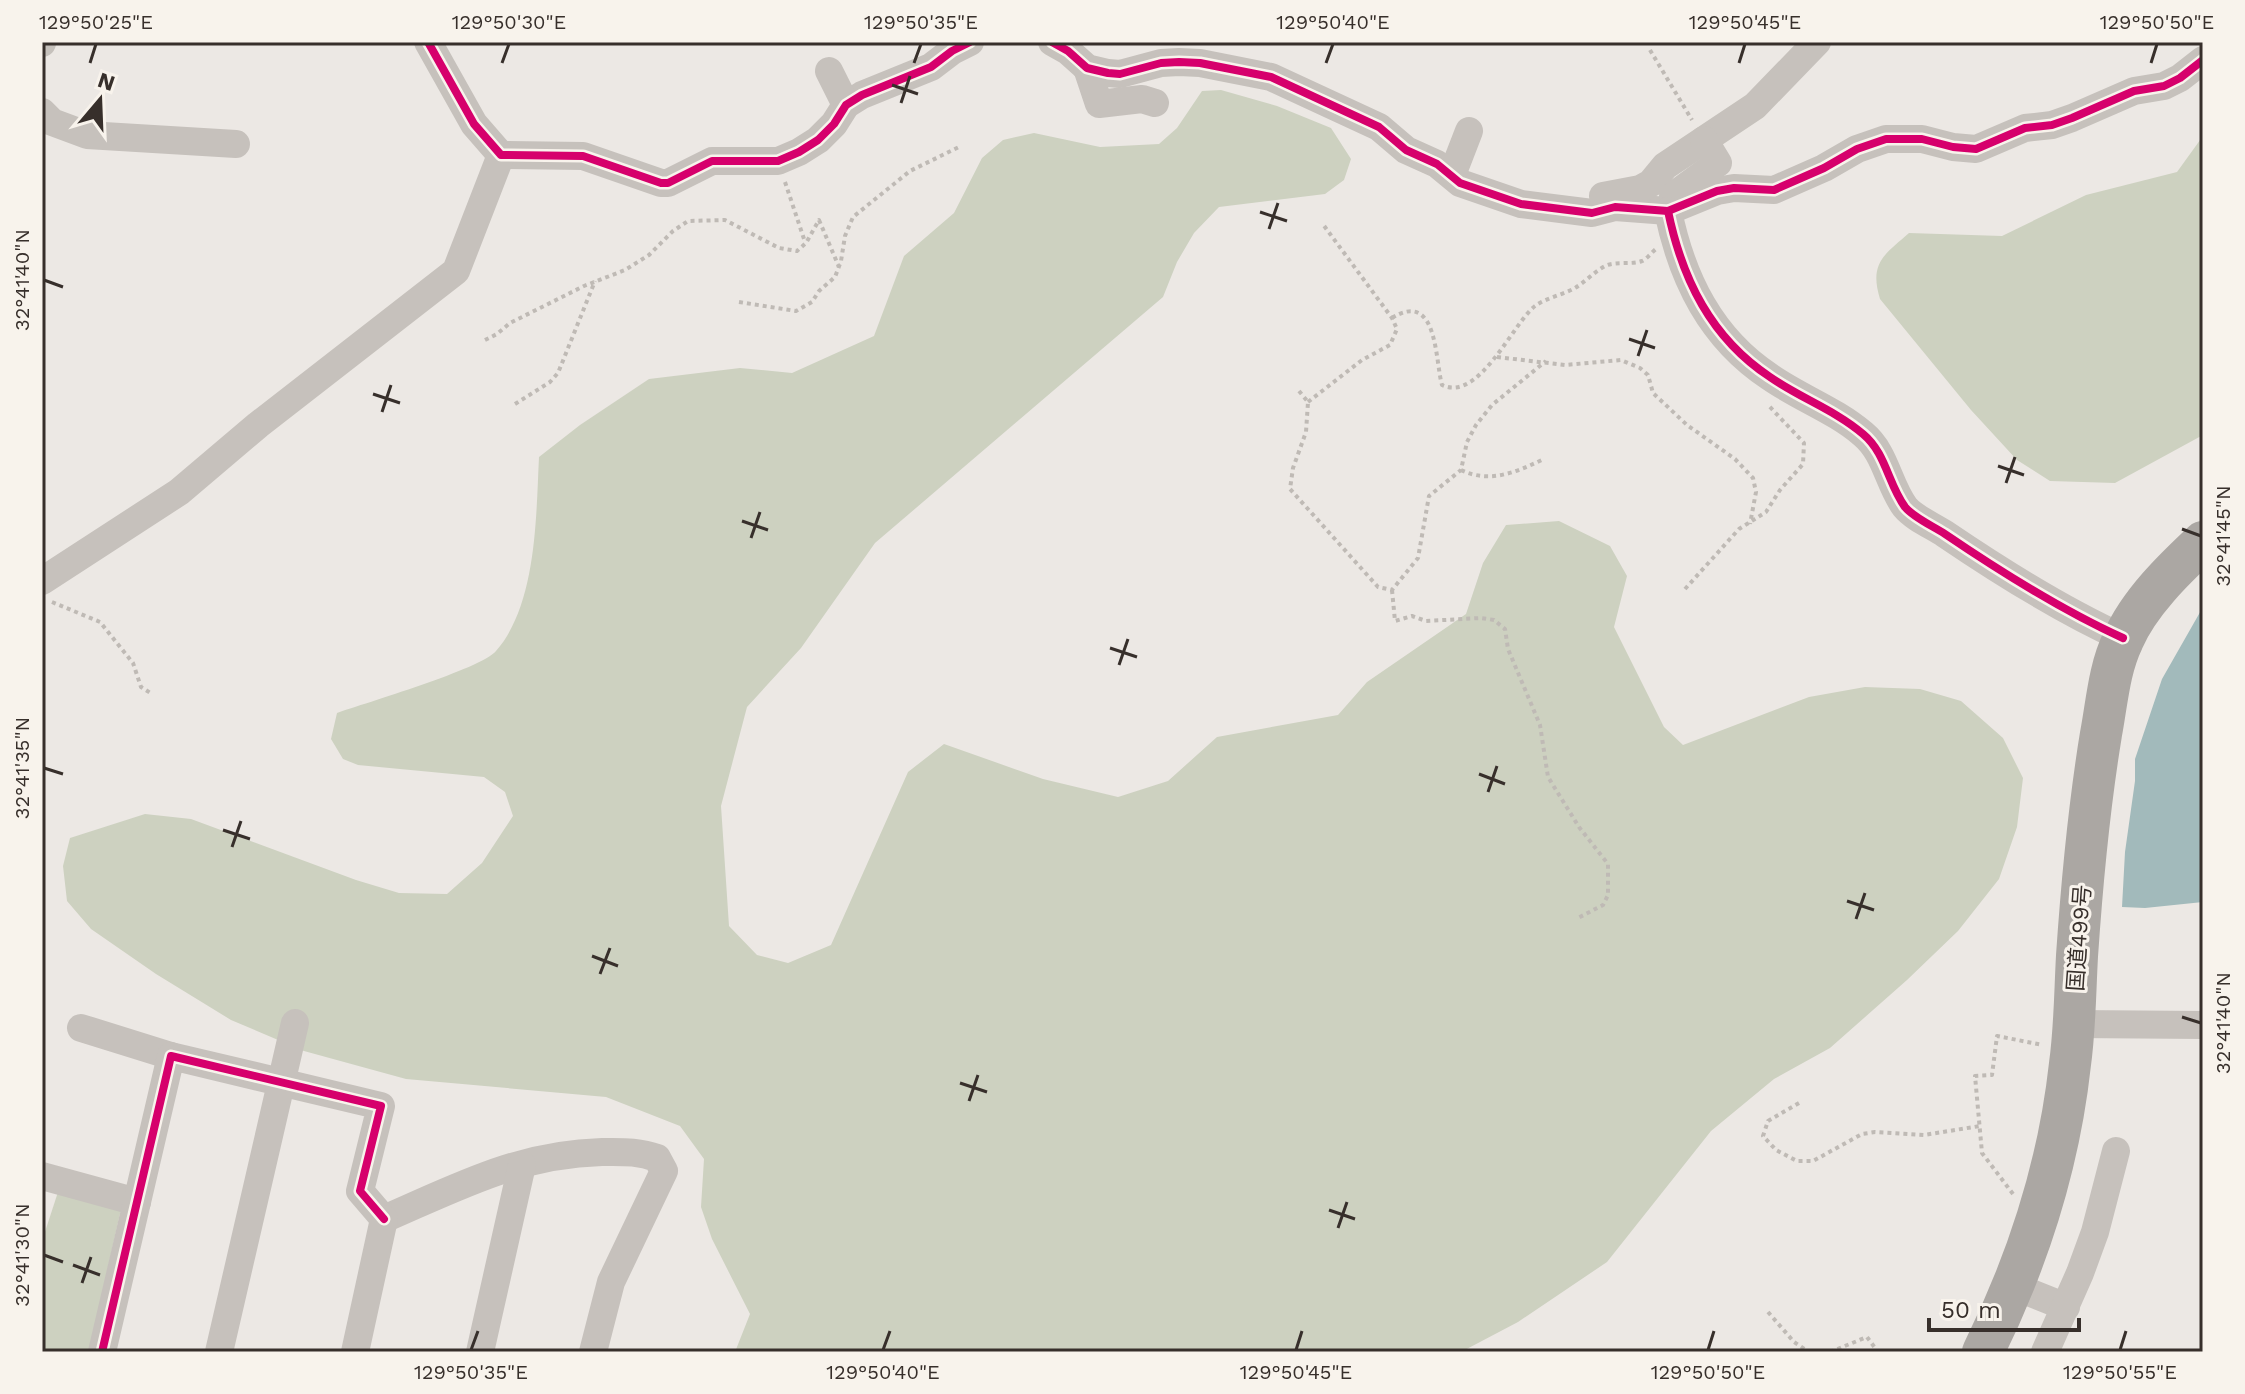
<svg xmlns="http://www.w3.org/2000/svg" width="2245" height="1394" viewBox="0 0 2245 1394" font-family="'Work Sans','Noto Sans JP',sans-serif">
<rect width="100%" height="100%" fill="#ece8e4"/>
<g fill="#cdd1c0">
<path d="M1221,90l56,16 54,22 20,31 -7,21 -19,14 -106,13 -25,26 -17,29 -14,35 -288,246 -74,105 -54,59 -26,99 8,120 28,29 31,8 43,-18 77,-173 36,-28 99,35 75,18 50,-16 49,-44 121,-22 29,-33 99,-68 17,-51 23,-38 53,-4 51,25 17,30 -13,51 50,100 19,18 126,-48 56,-10 55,2 41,12 42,37 20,40 -6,49 -18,52 -41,52 -51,49 -77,68 -56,31 -63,52 -104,131 -89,60 -57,30h-726l15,-38 -38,-75 -11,-32 3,-48 -24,-33 -74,-29 -200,-18 -102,-28 -73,-31 -75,-46 -65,-45 -24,-28 -4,-35 7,-28 75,-24 46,5 165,61 43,13 48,1 35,-31 31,-47 -8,-24 -21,-15 -126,-12 -15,-6 -12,-20 6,-26c28,-10 144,-44 159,-62 41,-47 40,-135 43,-194l41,-32 69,-46 91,-11 52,5 82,-37 30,-80 50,-43 28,-55 21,-18 31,-7 66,14 59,-3 18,-16 25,-37z"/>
<path d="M2203,136v299l-88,48 -65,-2 -33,-21 -46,-50 -91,-111c-11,-36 4,-44 29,-66l93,3 84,-41 91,-23z"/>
<path d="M58,1192l63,17 -32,143h-47v-111z"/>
</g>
<path fill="#a2babb" d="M2203,607v295l-58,6 -23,-1 3,-55 10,-71v-22l27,-80z"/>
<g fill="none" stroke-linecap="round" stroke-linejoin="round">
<g stroke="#bfbab5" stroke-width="4" stroke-dasharray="4 4" stroke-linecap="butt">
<path d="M1650,50l42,70"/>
<path d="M785,182l20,60"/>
<path d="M739,302l57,9 16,-9 7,-11 16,-14 6,-16 4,-25 8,-19 57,-46 49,-24"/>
<path d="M1392,318c46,-29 43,43 50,67 37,18 71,-62 93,-79 11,-8 27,-11 40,-18 10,-6 19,-16 30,-22 11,-5 26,-1 37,-5 5,-2 10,-9 14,-12"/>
<path d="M485,340l12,-6 13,-11 74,-37 41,-16 24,-15 24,-24 15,-10 37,-1 54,28 18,3 9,-8 13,-23 20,47"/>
<path d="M1497,357l68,8 56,-5 19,8 8,7 5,18 34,32 48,34 18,19 3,14 -6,32"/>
<path d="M1299,391l9,11 -2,30 -13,36 -3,21 88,98 14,3 26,-32 11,-62 32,-26 6,-28 9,-17 16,-20 54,-44"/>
<path d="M1308,402l54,-42 28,-15 7,-16 -5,-11 -70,-95"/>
<path d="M515,404l35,-22 8,-9 37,-92"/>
<path d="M1461,470c29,14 55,2 83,-11"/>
<path d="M1685,589l54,-60 27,-17 14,-22 23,-26 1,-21 -35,-37"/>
<path d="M1392,590l3,31 17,-5 14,5 55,-3 13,2 11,9 3,20 32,76 8,52 31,50 29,37v31l-5,10 -27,14"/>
<path d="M52,602l48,20 33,41 8,24 11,7"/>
<path d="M1799,1103l-31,18 -5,15 13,14 21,11h16l49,-27 13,-2 49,3 56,-9"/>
<path d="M2013,1194l-31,-41 -7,-77 17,-1 5,-39 46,9"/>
<path d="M1768,1312l26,30 15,10"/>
<path d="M1830,1352l37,-15 11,15"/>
</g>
<g stroke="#c6c1bc" stroke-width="28">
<path d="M428,42l46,82 27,31 82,1 78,27h7l44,-22h66l21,-9 19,-12 16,-16 12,-19 16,-10 69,-28 21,-16 18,-9"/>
<path d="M1052,42l16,9 19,17 21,5 12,1 41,-11 18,-1 21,1 71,14 108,50 27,23 31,14 23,19 61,21 71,9 23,-6 53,4 49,-20 17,-3 40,2 50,-22 33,-19 29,-10h36l31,8 23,2 49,-21 27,-3 20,-7 62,-27 30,-5 16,-8 23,-18"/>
<path d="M42,43v-1"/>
<path d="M1087,68l12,36 43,-5 13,4"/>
<path d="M829,71l17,34"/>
<path d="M42,112l10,10 35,13 149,9"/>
<path d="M1452,175l17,-44"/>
<path d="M1603,196l37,-7 11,-6 14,-17 90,-60 62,-64"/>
<path d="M1673,196l45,-33 -14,-23"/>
<path d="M1668,211c14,68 43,127 102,166 30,21 65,33 93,57 23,19 25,50 42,73 9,11 28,19 40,27 56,38 116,76 178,104"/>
<path d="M42,581l137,-89 79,-67 198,-154 45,-116"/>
<path d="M2074,1024l129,1"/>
<path d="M81,1028l90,28"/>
<path d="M42,1176l95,26"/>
<path d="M384,1219c74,-32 135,-65 218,-67 20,0 36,-1 55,6l7,13 -53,111 -18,70"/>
<path d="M2031,1293l35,14"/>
<path d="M102,1352l69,-296 210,50 -21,85 24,28"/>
<path d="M219,1352l76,-329"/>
<path d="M355,1352l29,-133"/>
<path d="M480,1352l42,-187"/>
<path d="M2045,1352l35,-79 15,-41 21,-81"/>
</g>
<path stroke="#aba7a3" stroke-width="42" d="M1983,1352c45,-91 76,-187 87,-288 5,-36 5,-72 7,-108 5,-74 12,-149 24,-222 6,-32 8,-65 22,-94 16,-37 51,-71 80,-98"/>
<defs>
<g id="cycleway">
<path d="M428,42l46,82 27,31 82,1 78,27h7l44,-22h66l21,-9 19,-12 16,-16 12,-19 16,-10 69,-28 21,-16 18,-9"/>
<path d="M1052,42l16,9 19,17 21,5 12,1 41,-11 18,-1 21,1 71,14 108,50 27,23 31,14 23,19 61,21 71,9 23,-6 53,4 49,-20 17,-3 40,2 50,-22 33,-19 29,-10h36l31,8 23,2 49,-21 27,-3 20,-7 62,-27 30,-5 16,-8 23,-18"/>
<path d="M1668,211c14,68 43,127 102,166 30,21 65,33 93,57 23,19 25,50 42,73 9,11 28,19 40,27 56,38 116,76 178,104"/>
<path d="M102,1352l69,-296 210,50 -21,85 24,28"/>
</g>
</defs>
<use href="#cycleway" stroke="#f8f3ec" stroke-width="13"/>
<use href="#cycleway" stroke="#d6006c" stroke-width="8"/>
</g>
<path fill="none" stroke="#372f2b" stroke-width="3" d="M90,63l6,-19M502,63l7,-19M914,63l7,-19M1326,63l7,-19M1739,63l6,-19M2151,63l6,-19M892,85l26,9M901,103l9,-27M1260,212l27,9M1269,229l9,-26M44,280l19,7M1629,339l26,9M1638,356l9,-26M373,394l27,9M382,412l9,-27M1998,466l26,9M2006,483l9,-26M742,521l26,9M2182,529l19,7M751,538l9,-26M1110,648l27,9M1119,665l9,-26M44,768l19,6M1479,774l26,10M1488,792l9,-26M223,830l27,9M232,847l9,-26M1847,901l27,9M1856,919l9,-26M592,956l26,10M600,974l10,-26M2182,1017l19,6M960,1083l27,9M969,1101l9,-26M1329,1210l26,9M1338,1228l9,-26M44,1255l19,7M73,1265l27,10M82,1283l9,-26M471,1350l7,-19M883,1350l7,-19M1296,1350l6,-19M1708,1350l6,-19M2120,1350l6,-19"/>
<g text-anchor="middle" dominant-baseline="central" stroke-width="6" stroke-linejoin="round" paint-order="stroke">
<g font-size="22" fill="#372f2b" stroke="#f8f3ec">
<text transform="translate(2079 938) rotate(-86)">国道499号</text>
</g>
</g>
<rect width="2245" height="1394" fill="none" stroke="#f8f3ec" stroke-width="88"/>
<g transform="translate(100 100) rotate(19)" stroke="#f8f3ec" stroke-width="6" paint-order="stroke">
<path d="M0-6L14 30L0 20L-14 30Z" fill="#372f2b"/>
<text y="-12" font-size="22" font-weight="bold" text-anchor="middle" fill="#372f2b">N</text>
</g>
<path d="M1929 1318v12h150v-12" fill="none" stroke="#372f2b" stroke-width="4"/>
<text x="1941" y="1318" font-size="24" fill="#372f2b" stroke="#f8f3ec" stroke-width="6" paint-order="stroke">50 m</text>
<rect x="44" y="44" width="2157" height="1306" fill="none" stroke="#372f2b" stroke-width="3"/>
<g font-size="20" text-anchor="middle" fill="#372f2b">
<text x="96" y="29">129°50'25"E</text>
<text x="509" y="29">129°50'30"E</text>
<text x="921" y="29">129°50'35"E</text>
<text x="1333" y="29">129°50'40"E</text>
<text x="1745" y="29">129°50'45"E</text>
<text x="2157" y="29">129°50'50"E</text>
<text transform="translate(22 280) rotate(-90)" y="7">32°41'40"N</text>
<text transform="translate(2223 536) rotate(-90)" y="7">32°41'45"N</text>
<text transform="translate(22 768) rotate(-90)" y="7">32°41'35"N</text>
<text transform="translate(2223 1023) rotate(-90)" y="7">32°41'40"N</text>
<text transform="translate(22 1255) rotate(-90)" y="7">32°41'30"N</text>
<text x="471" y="1379">129°50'35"E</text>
<text x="883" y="1379">129°50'40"E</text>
<text x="1296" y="1379">129°50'45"E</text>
<text x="1708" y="1379">129°50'50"E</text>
<text x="2120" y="1379">129°50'55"E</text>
</g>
</svg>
